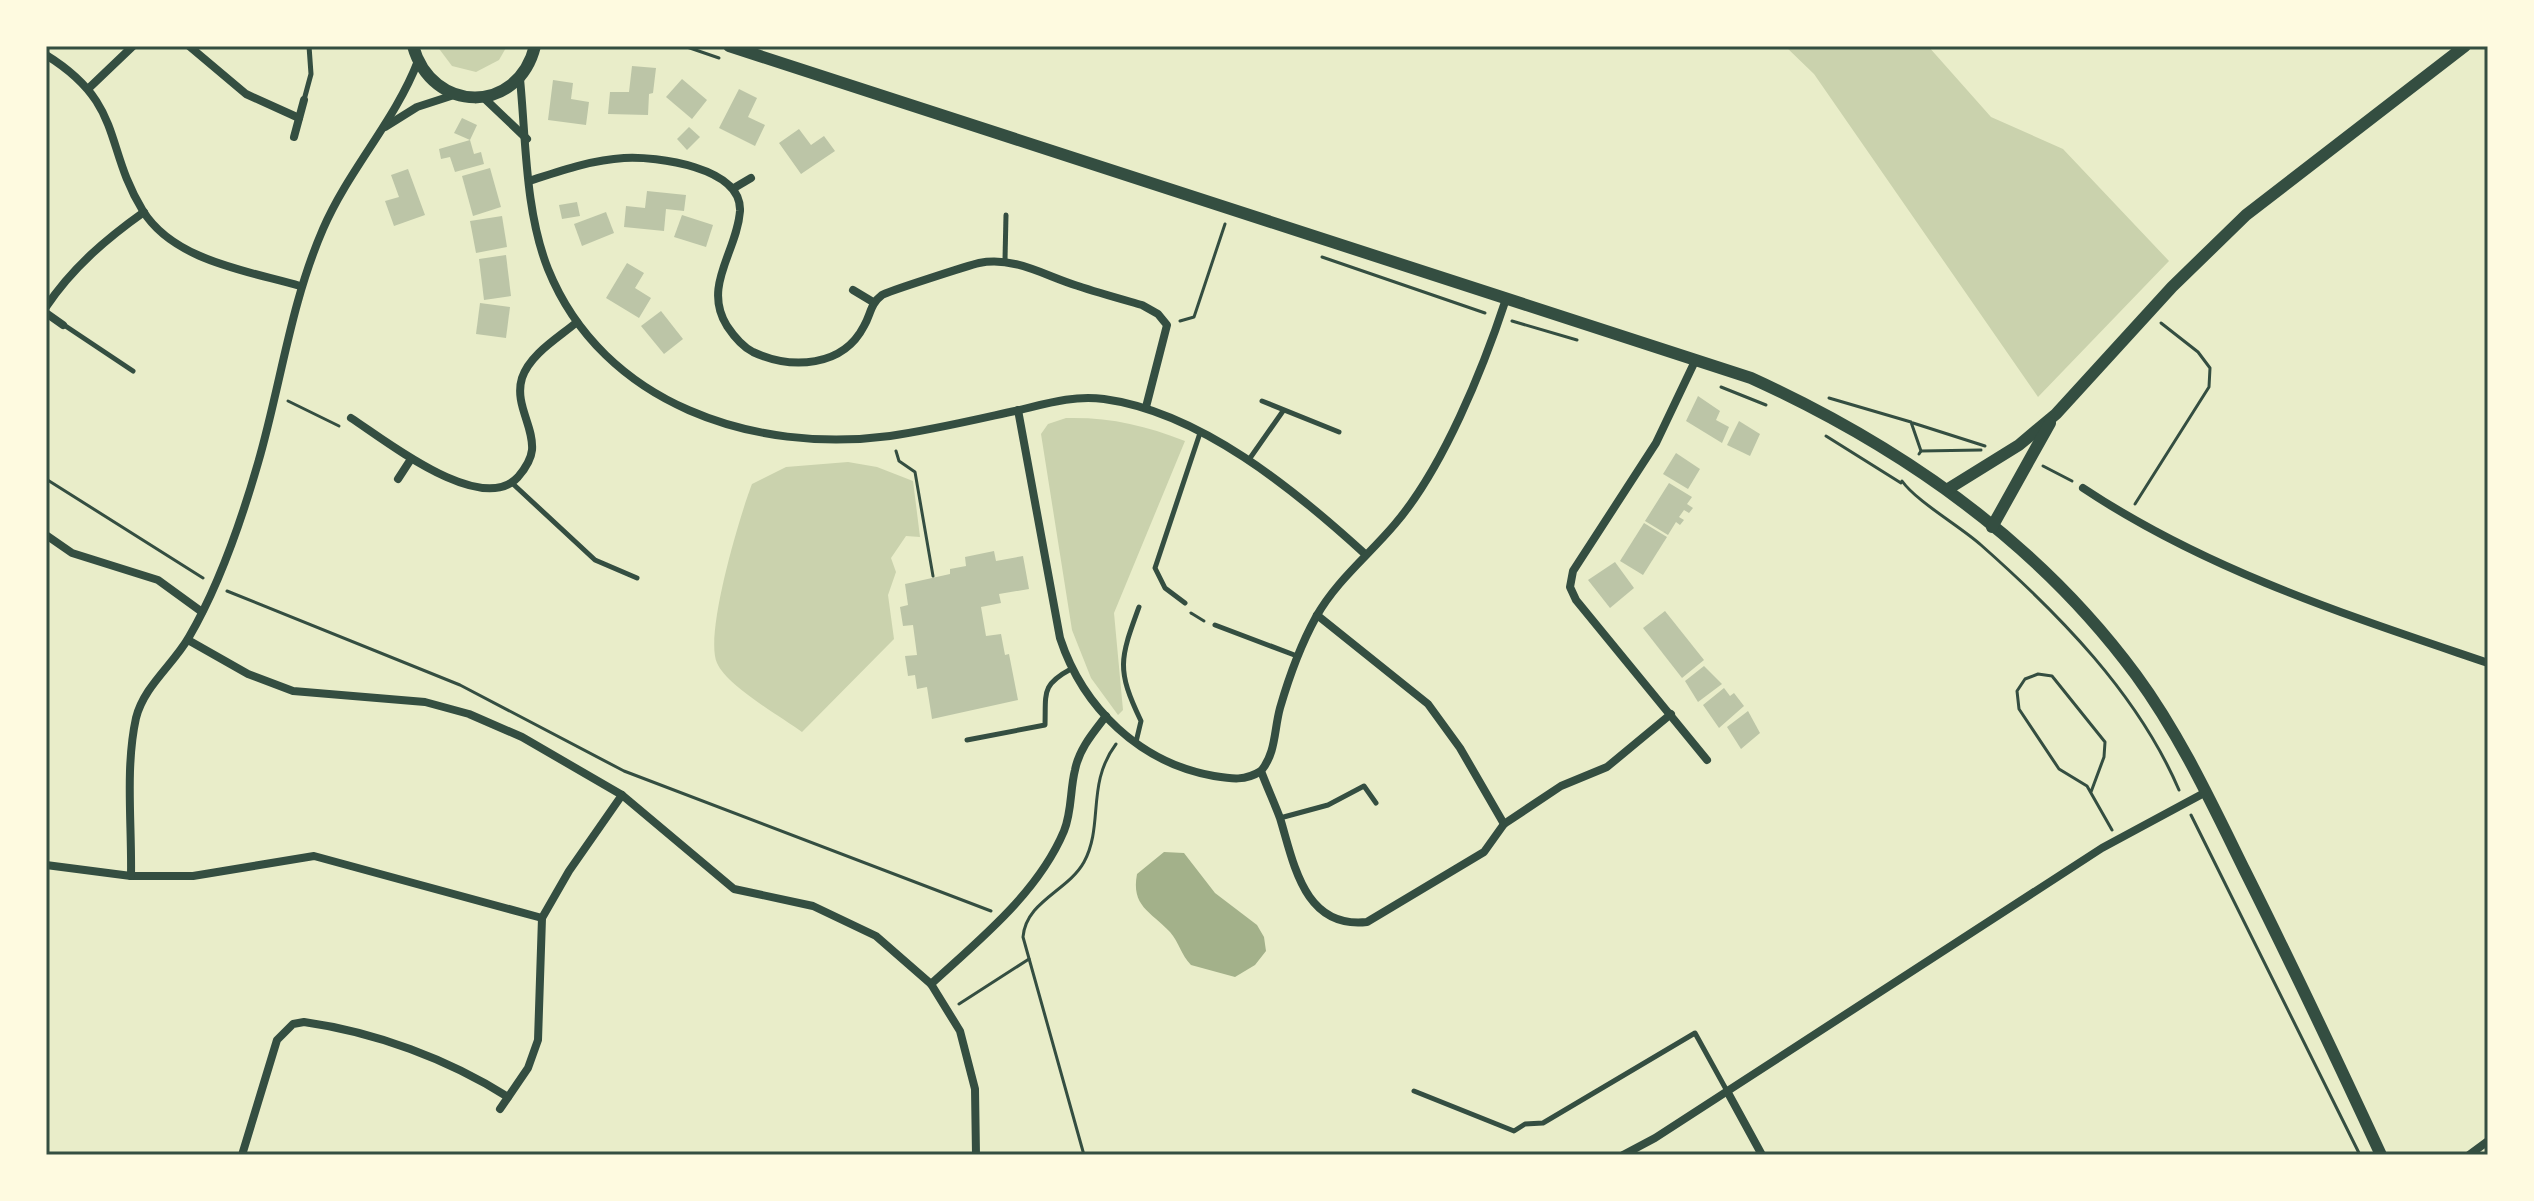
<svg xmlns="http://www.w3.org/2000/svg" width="2534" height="1201" viewBox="0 0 2534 1201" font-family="'Fira Sans',sans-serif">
<rect width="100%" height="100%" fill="#e9edc9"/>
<g fill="#cad2ad">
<path d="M437,46h70l-8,14 -23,12 -24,-6z"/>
<path d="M1785,46h143l63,71 72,32 106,112 -131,136 -224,-323z"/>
<path d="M1066,418c44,-1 78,7 119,23l-71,172 9,97 -5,5 -27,-37 -19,-48 -31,-196 7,-10z"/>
<path d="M848,462l29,5 36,14 7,56 -14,-1 -15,22 5,14 -8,23 6,44 -92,93c-22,-16 -75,-46 -85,-69 -13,-28 23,-148 35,-179l34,-17z"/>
</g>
<path fill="#a3b18a" d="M1164,852l20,1 31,40 42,32 7,12 2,14 -11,14 -20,12 -44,-12c-10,-10 -12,-23 -21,-33 -20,-21 -39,-26 -33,-58z"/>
<g fill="#bcc5a7">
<path d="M632,66l24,2 -3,25 -4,1 -1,21 -40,-1 2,-22h19z"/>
<path d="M682,79l25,21 -15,19 -26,-22z"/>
<path d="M553,80l20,3 -2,16 18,3 -3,23 -38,-5z"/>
<path d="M739,89l18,9 -9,19 17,8 -10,21 -36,-18z"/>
<path d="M462,118l15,7 -7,15 -16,-7z"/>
<path d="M689,127l11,10 -13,13 -10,-11z"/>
<path d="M799,129l12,16 13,-9 11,15 -34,23 -22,-31z"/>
<path d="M470,140l4,14 7,-2 3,12 -29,8 -5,-15 -9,2 -2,-10z"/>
<path d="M490,168l11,39 -28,9 -11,-40z"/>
<path d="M408,169l17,46 -31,11 -9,-25 14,-4 -8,-22z"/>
<path d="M647,191l39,4 -2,16 -18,-2 -2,22 -40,-4 2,-21 19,2z"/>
<path d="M577,202l3,14 -18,3 -3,-14z"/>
<path d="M606,212l8,21 -32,13 -8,-22z"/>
<path d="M682,215l31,10 -7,22 -32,-10z"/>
<path d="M502,216l5,31 -31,6 -6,-32z"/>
<path d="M506,255l5,41 -27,4 -5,-41z"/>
<path d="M627,263l17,10 -9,15 16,10 -12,20 -33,-20z"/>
<path d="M480,303l30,4 -4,31 -30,-4z"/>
<path d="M661,311l22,28 -19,15 -23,-28z"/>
<path d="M1698,396l22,15 -4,9 13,7 -7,16 -36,-22z"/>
<path d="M1739,421l21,13 -10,22 -23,-11z"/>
<path d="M1676,453l24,16 -12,20 -25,-15z"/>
<path d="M1669,483l23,14 -5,7 6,4 -4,5 -5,-3 -5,7 5,3 -4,5 -4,-3 -8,13 -23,-14z"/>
<path d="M1644,523l23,14 -24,38 -23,-14z"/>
<path d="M994,551l2,10 27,-5 6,33 -30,5 2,9 -20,4 5,29 15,-2 4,21 4,-1 9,46 -86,19 -5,-32 -10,2 -2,-14 -7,1 -3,-20 12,-1 -4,-30 -10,1 -3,-19 8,-2 -3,-21 45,-10v-5l16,-3 -1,-9z"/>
<path d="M1615,562l19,26 -24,20 -22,-28z"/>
<path d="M1665,611l39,49 -22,18 -39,-50z"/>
<path d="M1704,666l18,18 -24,18 -13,-21z"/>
<path d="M1724,688l6,8 4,-3 10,13 -25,22 -16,-23z"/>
<path d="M1748,711l12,22 -19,16 -14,-22z"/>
</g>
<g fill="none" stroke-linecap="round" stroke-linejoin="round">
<g stroke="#344e41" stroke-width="3">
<path d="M684,46l35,12"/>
<path d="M1322,257l163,56"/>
<path d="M1180,321l14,-4 31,-93"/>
<path d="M1512,321l65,19"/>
<path d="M1721,387l45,18"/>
<path d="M1829,398l82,24 10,29 -2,3"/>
<path d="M288,401l51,25"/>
<path d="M1913,423l72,23"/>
<path d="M1826,436l75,47"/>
<path d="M896,451l3,10 16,11 18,104"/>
<path d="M1921,451l60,-1"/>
<path d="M2043,466l29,15"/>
<path d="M46,479l157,99"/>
<path d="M1902,481c15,21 58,45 79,64 78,69 157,149 198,245"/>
<path d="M2135,504l74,-117 1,-19 -12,-16 -37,-29"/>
<path d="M227,591l233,94 164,86 367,140"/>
<path d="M1191,613l13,8"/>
<path d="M2091,792l13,-35 1,-15 -53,-66 -14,-2 -13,5 -8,12 2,18 40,60 28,17 25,44"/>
<path d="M2191,815l169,340"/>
<path d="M959,1004l70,-45"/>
<path d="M1084,1155l-61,-218c3,-36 45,-46 61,-75 20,-37 2,-78 32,-118"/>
</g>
<g stroke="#344e41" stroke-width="5">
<path d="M304,100l7,-26 -2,-28"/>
<path d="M1005,260l1,-45"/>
<path d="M64,325l69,46"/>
<path d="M1262,401l77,31"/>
<path d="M1248,461l35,-50"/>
<path d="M512,483l83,77 42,18"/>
<path d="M1185,603l-20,-15 -10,-20 45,-135"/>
<path d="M1215,625l82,31"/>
<path d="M967,740l78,-15c1,-32 -4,-40 26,-56"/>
<path d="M1136,742l5,-21c-25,-52 -21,-62 -2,-114"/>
<path d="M1280,818l48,-13 36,-19 12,17"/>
<path d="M1414,1091l100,40 11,-7 18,-1 152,-90 32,58"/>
</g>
<g stroke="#344e41" stroke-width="8">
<path d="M189,46l57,48 53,24"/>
<path d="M46,55c79,49 57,91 97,156 31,50 106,60 157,75"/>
<path d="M520,79c6,61 5,132 28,190 55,136 207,185 342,167 42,-6 84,-16 125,-25 30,-7 57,-16 89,-12 96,13 191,91 261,155"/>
<path d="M89,88l44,-42"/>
<path d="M484,98l43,41"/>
<path d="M385,127l32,-20 37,-12"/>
<path d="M294,137l10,-37"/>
<path d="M529,181c31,-10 62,-21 95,-23 32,-2 118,9 116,53 -3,41 -38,75 -13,115 6,9 16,21 26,26 39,18 90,15 111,-26 7,-12 6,-22 18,-31 4,-3 88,-30 97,-32 36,-7 66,13 99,23 21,7 43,13 64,19l16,9 9,11 -21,82"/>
<path d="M734,188l17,-10"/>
<path d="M853,290l20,12"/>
<path d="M1506,299c-23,70 -63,169 -111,225 -26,31 -59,57 -79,93 -16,29 -27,60 -36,91 -6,22 -4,45 -19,63 6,16 13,31 19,47 14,46 24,111 87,104l117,-70 20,-28 57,-38 46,-19 64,-53"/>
<path d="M46,307c26,-39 60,-68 98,-95"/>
<path d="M46,313l17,12"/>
<path d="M1696,359l-40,84 -83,128 -3,16 6,13 131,160"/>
<path d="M1018,410l42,228c23,70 80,125 154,138 18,3 31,5 47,-5"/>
<path d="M351,418c34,22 130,99 167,59 6,-7 13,-17 14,-27 2,-24 -18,-46 -10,-72 8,-24 36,-40 55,-56"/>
<path d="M398,479l13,-20"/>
<path d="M2083,488c125,83 264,127 405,175"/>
<path d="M46,535l26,18 86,27 44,32"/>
<path d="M1317,615l111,89 32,44 44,76"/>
<path d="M188,640l60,34 45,17 132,11 44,12 53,23 100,58 112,94 79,17 63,30 55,48 29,47 15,58 1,66"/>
<path d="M46,865l85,11h62l121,-20 228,62"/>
<path d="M131,876c1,-51 -6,-108 5,-158 8,-32 37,-53 53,-81 31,-53 52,-115 69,-174 23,-79 32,-158 65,-234 26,-60 72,-108 95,-168"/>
<path d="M931,984c48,-44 107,-91 133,-153 8,-19 6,-42 11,-61 4,-21 18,-37 31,-54"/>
<path d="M1727,1091l35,64"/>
<path d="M500,1109l28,-41 10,-28 4,-122 27,-47 53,-76"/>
<path d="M242,1155l35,-115 16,-16 11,-2c71,10 144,37 204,75"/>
<path d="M1623,1155l32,-17 447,-290 104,-56"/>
<path d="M2469,1155l19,-14"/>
</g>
<g stroke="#344e41" stroke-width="12">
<path d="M413,46c19,68 105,69 122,0"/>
<path d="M729,46l1022,332c149,68 287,164 385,297 44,60 76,129 109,196 47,94 92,189 136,284"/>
<path d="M1948,489l71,-44 37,-31 116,-127 74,-72 219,-169"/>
<path d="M1992,527l58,-104"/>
</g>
</g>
<rect width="2534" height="1201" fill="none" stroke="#fefae0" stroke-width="96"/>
<rect x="48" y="48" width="2438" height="1105" fill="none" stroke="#344e41" stroke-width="3"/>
</svg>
